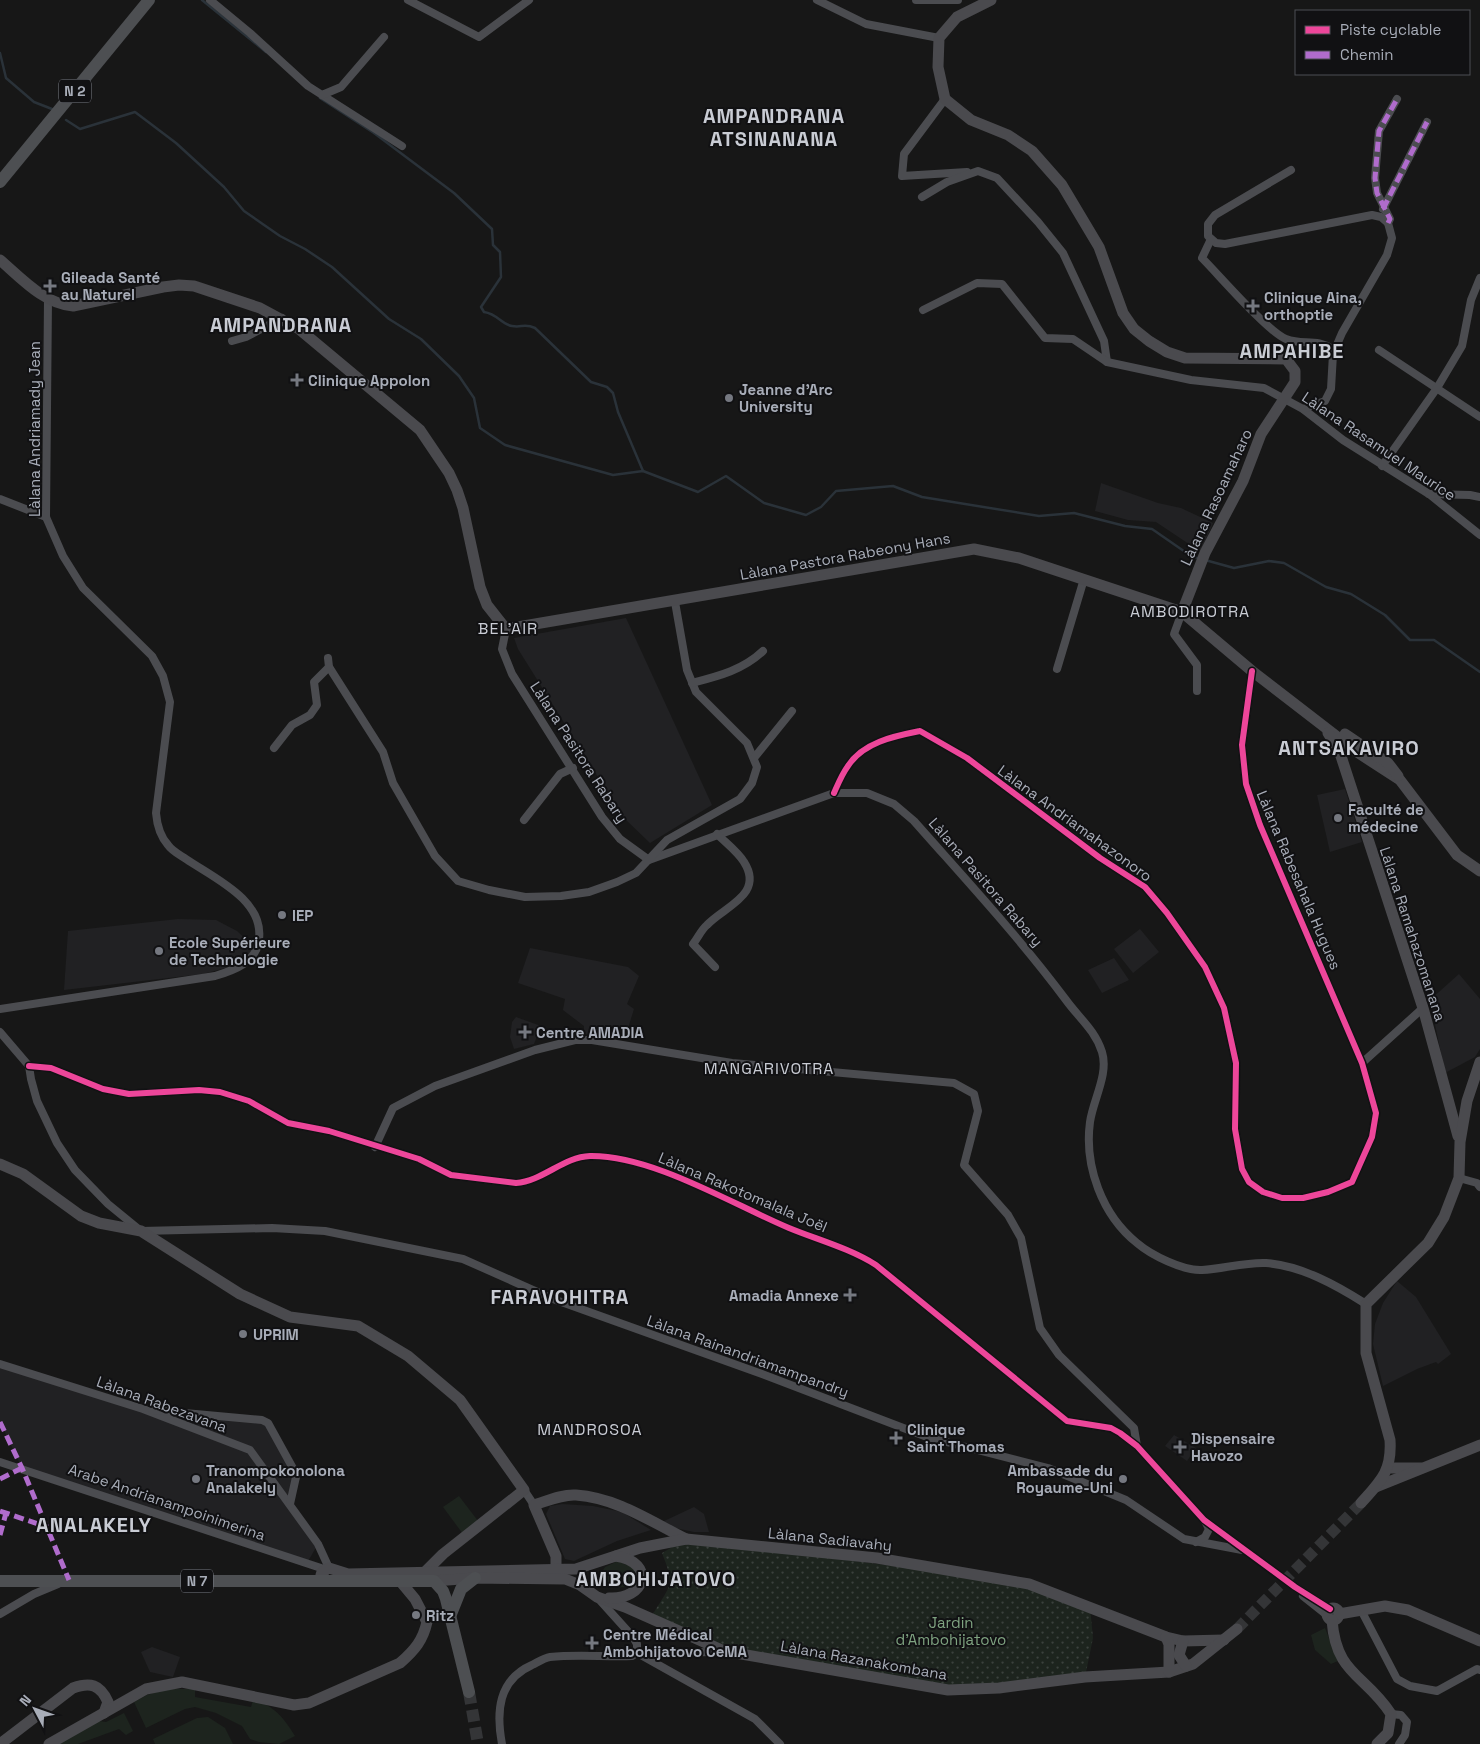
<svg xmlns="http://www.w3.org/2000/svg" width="1480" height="1744" viewBox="0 0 1480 1744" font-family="'Space Grotesk',sans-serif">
<defs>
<pattern id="grass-dots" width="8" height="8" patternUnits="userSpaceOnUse" patternTransform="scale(1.25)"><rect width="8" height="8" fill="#1d241e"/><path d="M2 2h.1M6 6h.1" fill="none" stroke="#3b413d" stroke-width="1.8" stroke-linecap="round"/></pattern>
</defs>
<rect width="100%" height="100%" fill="#171717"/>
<g fill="#212123">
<path d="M1101,483l57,20 23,5 32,15 -12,29 -45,-30 -28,-2 -33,-9z"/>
<path d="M626,618l86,187 -62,38 -27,-26 -105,-168 -4,-11z"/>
<path d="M1345,789l17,53 -32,10 -13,-57z"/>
<path d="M178,919l38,1 21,11 17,16 -5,8 -12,10 -34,9 -139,16 4,-59z"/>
<path d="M1140,929l19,23 -26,21 -19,-24z"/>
<path d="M530,948l98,19 11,9 -12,28 7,5 -9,29 -41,-4v-8l-21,-16 2,-11 -47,-16z"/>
<path d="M1114,958l15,22 -27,13 -14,-23z"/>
<path d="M1459,974l21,25v50l-5,8 -30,16 -15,-73z"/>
<path d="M516,1017l25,9 -7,18 -20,5 -4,-12 2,-15z"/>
<path d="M1397,1281l19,16 35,57 -13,10 -2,-2 -19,7 -34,17 -10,-42 2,-20 8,-21z"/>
<path d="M0,1364l143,45 119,11 33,52 -5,32 28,40 -11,19 -285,-95 -22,-46z"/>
<path d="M1174,1435l22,13 -9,13 -22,-15z"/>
<path d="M562,1504l31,2 29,6 29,18 -34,11 -43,20 -9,-2 -19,-45 4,-8z"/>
<path d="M694,1507l10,7 5,18h-15l-19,-4 -13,-6z"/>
<path d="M152,1647l28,10 -7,20 -23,-5 -9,-20z"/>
</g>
<path fill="url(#grass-dots)" d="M686,1539l337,44 67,24 3,31 -8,39 -137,13 -224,-39 -71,-37c18,-30 22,-28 9,-61z"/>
<g fill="#1d241e">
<path d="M459,1496l19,25 -15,13 -20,-27z"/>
<path d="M618,1561l18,8 1,9 -10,9 -17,1 -9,-7 -1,-6 5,-8z"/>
<path d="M1325,1628l13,33 -7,3 -16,-14 -4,-15z"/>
<path d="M167,1689h28v8l56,10 2,-7c21,5 31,18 42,36l-16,8 -20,-2 -9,-3 -8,-13 -26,-13 -21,-6 -10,2 -39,19 -12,-26 13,-7z"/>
<path d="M124,1713l9,18 -7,4 -7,-6 -41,15h-26l47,-23 7,1z"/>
<path d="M208,1717l17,11 8,16h-78l-2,-5 44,-21z"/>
</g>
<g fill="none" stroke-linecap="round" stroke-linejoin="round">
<g stroke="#2a3239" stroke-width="2.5">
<path d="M202,0l64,52"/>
<path d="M0,53l6,25 28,24 18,7"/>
<path d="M320,98l54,35 80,60 38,36 1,16 7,7 1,25 -20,30 3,5c14,2 18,13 28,14 10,2 12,-3 23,2l56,54 16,5 6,6 5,19 25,59"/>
<path d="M66,120l14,9 55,-17 41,31 48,44 20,24 36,25 25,13 27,18 57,52 32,20 38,37 15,22 6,30 25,17 108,30 30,-4 55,21 28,-16 38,27 42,12 15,-8 15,-16 57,-5 29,11 117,19 35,-3 51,13 27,3 39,27 9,3"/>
<path d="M1205,560l29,8 35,-7 15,2 42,24 25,7 34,21 25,25h24l46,32"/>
</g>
<path stroke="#343537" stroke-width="11" stroke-dasharray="11 5.5" stroke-linecap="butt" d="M1237,1629l124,-126"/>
<path stroke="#343537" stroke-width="12" stroke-dasharray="12 6" stroke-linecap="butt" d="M469,1692l9,52"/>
<g stroke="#4b4c50" stroke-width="8">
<path d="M210,0l40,33 58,53 94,60"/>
<path d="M408,0l71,37 50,-37"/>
<path d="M817,0l49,24 73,14"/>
<path d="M916,0h42"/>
<path d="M322,95l19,-8 43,-50"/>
<path d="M945,99l-41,55 -2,22 65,-4"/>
<path d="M1291,170l-76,45 -7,9v12l8,7 9,1 147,-29 9,2 7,6"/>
<path d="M922,197l25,-15 31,-11 19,7 41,44 25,31 41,88 3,21"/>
<path d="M1383,209l44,-87"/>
<path d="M1211,239l-9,19c17,17 66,74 84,81 18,7 29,-2 49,11"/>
<path d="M923,310l54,-27 25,1 43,54 28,1 34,23 84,18 73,8 39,21 40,31 86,54 51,41"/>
<path d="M232,341l14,-4 36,-19"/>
<path d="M1379,350l101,67"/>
<path d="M1303,409l22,-8 6,-12 2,-35 9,-21 45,-78 5,-17 -4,-15 2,-4 -13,-26 -2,-15 4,-47 18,-32"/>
<path d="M1382,466l55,-78 25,-42 9,-46 9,-22"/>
<path d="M1429,494l41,1 10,2"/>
<path d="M0,499l46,18"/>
<path d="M1182,612l-8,22 23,31v26"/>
<path d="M506,629l-4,20 10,25 90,143 18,22 29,21 185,-67h33l27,11 20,17c52,59 105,116 152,179 13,18 29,30 36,52 7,22 -9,48 -12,70 -6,44 12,93 47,121 14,12 46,28 65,27 21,-1 43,-8 64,-7 36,3 70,22 100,41"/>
<path d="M328,658l1,9 54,85 10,31 42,73 23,25 31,9 36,7 36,-1 28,-4 28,-10 19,-9 31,-33 73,-41 12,-16 5,-16 -10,-24 -51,-51 -9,-22 -12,-68"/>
<path d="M1057,669l27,-90"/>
<path d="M692,683c27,-7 51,-13 71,-32"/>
<path d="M274,748l18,-23 18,-10 7,-10 -3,-23 15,-15"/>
<path d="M754,758l38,-47"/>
<path d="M834,793c4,-9 8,-19 14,-27 15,-24 47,-30 72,-35l47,27 133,100 45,29 22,26 38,54 19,41 12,55 -1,66 7,40 7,13 14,10 19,6h21l25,-6 24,-10 20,-45 4,-24 -14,-50 -102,-238 -14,-41 -4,-39 10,-74"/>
<path d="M524,820l36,-46 13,-6"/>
<path d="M715,967l-22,-23c5,-6 8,-14 14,-19 16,-18 58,-30 37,-63 -6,-10 -18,-19 -27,-28"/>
<path d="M0,1009l215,-33c20,-6 42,-14 44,-37 5,-39 -45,-61 -73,-80 -6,-4 -14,-8 -18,-14 -8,-9 -11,-20 -12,-32l14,-111 -7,-26 -11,-20 -69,-68 -20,-32 -17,-39 2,-218"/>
<path d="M0,1032l29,34 2,13 6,22 20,42 18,27 33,34 33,27 131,-3 53,3 138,28 90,40 209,75 165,63 121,31 78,32 58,39 58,11"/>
<path d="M1362,1063l61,-55"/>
<path d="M29,1066l22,2 52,21 26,5 70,-4 21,2 29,9 39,22 41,8 90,28 32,16 65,8c27,-2 47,-26 74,-27 62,-1 142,48 199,72 29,12 60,20 87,37l191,156 44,7 9,5 17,13 67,74 91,67 35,22"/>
<path d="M375,1147l18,-39 42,-22 100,-36 40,-10h17l140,23 222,20 20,11 4,17 -14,54 44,50 13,23 19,90 19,27 75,73 3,18"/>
<path d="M1459,1178l18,5 3,4"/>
<path d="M0,1364l143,45 107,41 68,94 11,24"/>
<path d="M152,1410l110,10 6,3 27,49 1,5 -6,27"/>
<path d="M0,1462l324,107"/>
<path d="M524,1490l10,15"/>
<path d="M1196,1542l9,-5 4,-8 -4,-8"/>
<path d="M1303,1596l24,19"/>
<path d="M597,1597l36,40 4,7v9"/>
<path d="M1361,1610l36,69 13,7 27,5 40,-22 3,1"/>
<path d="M0,1614l34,-20 24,-10"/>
<path d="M639,1654l116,65 25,25"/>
<path d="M1391,1714l10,1 6,7 -2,13 -6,9"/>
<path d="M502,1744c-6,-32 -4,-64 30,-79 6,-3 12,-7 18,-8 26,-3 55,0 82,-1l5,-3 83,-1"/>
</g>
<g stroke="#4a4a4e" stroke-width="11">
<path d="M991,0l-34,17 -18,21 -1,29 7,32 26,21 37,15 24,16 30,34 37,62 24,66 11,16 15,12 18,11 18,6 101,1 9,12v11l-34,52 -18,47 -38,72 -23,59"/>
<path d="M0,260c21,18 44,44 73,46l90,-19 16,-2 15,1 66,22 39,21 121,101 29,43 8,17 6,18 17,79 7,18 19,24 468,-80 45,9 163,54 70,59 105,81 43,28 57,75 23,16"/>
<path d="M1328,733l11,17 84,258 35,128"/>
<path d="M1345,734l43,29 10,13"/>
<path d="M0,1164l23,10 58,42 18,7 42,8 99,63 50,23 68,9 50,30 52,44 64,90 -81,64 -17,17"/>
<path d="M1388,1468h33"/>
<path d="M1376,1487l104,-42"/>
<path d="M1361,1503c20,-22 31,-32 29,-63l-24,-87v-49l62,-61 16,-26 15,-39 1,-36 7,-41 13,-39"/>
<path d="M556,1570v-14l-22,-51c13,-4 28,-11 42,-10 41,3 74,26 110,44"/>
<path d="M326,1580l-5,-5 1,-3 7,-4 19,6 228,-5 64,-21 46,-9 191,19 152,26 137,53 17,4 41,-1"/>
<path d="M434,1581l41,-3 90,1 15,6 17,12 28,10 99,44 224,39 51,-2 86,-11 84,-5 24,-8 44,-35"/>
<path d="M609,1598c36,2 48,-35 7,-42"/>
<circle cx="1333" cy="1614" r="6"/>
<path d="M1339,1614l46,-8 23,4 72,31"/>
<path d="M1332,1620c4,55 33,54 59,94l-3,19 -11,11"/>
<path d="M1166,1637l3,7v28"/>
<path d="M1183,1641l-4,14 7,11"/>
<path d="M0,1744l73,-56c17,-6 27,-4 35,14l-4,11"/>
<path d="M49,1744l97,-55 36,-7 112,23 15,-2 91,-40c15,-13 23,-23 27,-41l-12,-23 -15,-18"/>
</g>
<g stroke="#4d4f52" stroke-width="12">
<path d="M0,182l149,-182"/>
<path d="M0,1581h434l9,10 3,8 23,93"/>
<path d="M451,1614l10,-25 14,-11"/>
</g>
<g stroke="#b06ccc" stroke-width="5" stroke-dasharray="10 5" stroke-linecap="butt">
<path d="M1383,209l44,-87"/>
<path d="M1388,223l2,-4 -13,-26 -2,-15 4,-47 18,-32"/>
<path d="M0,1422l22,46 47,112"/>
<path d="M0,1479l22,-11"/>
<path d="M0,1511l47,16"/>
<path d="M0,1535l6,-22"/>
</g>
<defs>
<g id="cycleway">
<path d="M834,793c4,-9 8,-19 14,-27 15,-24 47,-30 72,-35l47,27 133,100 45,29 22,26 38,54 19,41 12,55 -1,66 7,40 7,13 14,10 19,6h21l25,-6 24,-10 20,-45 4,-24 -14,-50 -102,-238 -14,-41 -4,-39 10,-74"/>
<path d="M29,1066l22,2 52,21 26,5 70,-4 21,2 29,9 39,22 41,8 90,28 32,16 65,8c27,-2 47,-26 74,-27 62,-1 142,48 199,72 29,12 60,20 87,37l191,156 44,7 9,5 17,13 67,74 91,67 35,22"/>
</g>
</defs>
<use href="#cycleway" stroke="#111113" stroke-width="9"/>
<use href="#cycleway" stroke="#ed469a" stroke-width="6"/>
</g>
<g fill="#757880" stroke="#111113" stroke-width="2">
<path d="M47.5 278.5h5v5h5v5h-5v5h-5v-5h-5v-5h5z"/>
<path d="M1250.5 298.5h5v5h5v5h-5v5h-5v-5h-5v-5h5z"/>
<path d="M294.5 372.5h5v5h5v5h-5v5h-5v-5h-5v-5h5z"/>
<circle cx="729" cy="398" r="5"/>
<circle cx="1338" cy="818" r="5"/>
<circle cx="282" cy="915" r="5"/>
<circle cx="159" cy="951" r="5"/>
<path d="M522.5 1024.5h5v5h5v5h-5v5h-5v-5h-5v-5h5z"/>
<path d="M847.5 1287.5h5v5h5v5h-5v5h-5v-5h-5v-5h5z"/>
<circle cx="243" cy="1334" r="5"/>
<path d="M893.5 1430.5h5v5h5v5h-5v5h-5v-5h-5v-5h5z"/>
<path d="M1177.5 1439.5h5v5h5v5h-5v5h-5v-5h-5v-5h5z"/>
<circle cx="196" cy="1479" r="5"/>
<circle cx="1123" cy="1479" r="5"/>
<circle cx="416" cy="1615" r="5"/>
<path d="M589.5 1635.5h5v5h5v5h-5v5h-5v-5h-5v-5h5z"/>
</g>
<g text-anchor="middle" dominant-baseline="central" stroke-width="4" stroke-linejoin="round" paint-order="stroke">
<g fill="#111113" stroke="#7b7e86" stroke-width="1">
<rect x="59" y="79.5" width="32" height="23" rx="4"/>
<rect x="181" y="1569.5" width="32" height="23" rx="4"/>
</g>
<g font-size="14" font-weight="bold" fill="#a8adb8">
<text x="75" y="91">N 2</text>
<text x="197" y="1581">N 7</text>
</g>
<g font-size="15" font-weight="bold" fill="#a8adb8" stroke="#111113" text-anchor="start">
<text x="61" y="277">Gileada Santé<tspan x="61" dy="17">au Naturel</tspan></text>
<text x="1264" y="297">Clinique Aina,<tspan x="1264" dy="17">orthoptie</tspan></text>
<text x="308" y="380">Clinique Appolon</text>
<text x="739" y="389">Jeanne d'Arc<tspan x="739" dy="17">University</tspan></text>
<text x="1348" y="809">Faculté de<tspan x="1348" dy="17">médecine</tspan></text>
<text x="292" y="915">IEP</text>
<text x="169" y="942">Ecole Supérieure<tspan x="169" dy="17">de Technologie</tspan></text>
<text x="536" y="1032">Centre AMADIA</text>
<text x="839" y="1295" text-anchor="end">Amadia Annexe</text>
<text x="253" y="1334">UPRIM</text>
<text x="907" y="1429">Clinique<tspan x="907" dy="17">Saint Thomas</tspan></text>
<text x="1191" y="1438">Dispensaire<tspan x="1191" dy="17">Havozo</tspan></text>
<text x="206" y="1470">Tranompokonolona<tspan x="206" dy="17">Analakely</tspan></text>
<text x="1113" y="1470" text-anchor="end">Ambassade du<tspan x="1113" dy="17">Royaume-Uni</tspan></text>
<text x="426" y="1615">Ritz</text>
<text x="603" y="1634">Centre Médical<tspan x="603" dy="17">Ambohijatovo CeMA</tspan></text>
</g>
<g font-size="15" fill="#a8adb8" stroke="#111113">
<text transform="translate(34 429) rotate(-90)">Làlana Andriamady Jean</text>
<text transform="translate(1379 446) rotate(34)">Làlana Rasamuel Maurice</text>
<text transform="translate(1216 497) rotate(-65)">Làlana Rasoamaharo</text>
<text transform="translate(845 556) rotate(-10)">Làlana Pastora Rabeony Hans</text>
<text transform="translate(579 752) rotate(57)">Làlana Pasitora Rabary</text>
<text transform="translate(1075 823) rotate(36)">Làlana Andriamahazonoro</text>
<text transform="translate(1299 880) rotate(67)">Làlana Rabesahala Hugues</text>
<text transform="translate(986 882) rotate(49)">Làlana Pasitora Rabary</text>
<text transform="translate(1413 934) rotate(72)">Làlana Ramahazomanana</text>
<text transform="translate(743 1192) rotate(23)">Làlana Rakotomalala Joël</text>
<text transform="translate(748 1356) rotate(20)">Làlana Rainandriamampandry</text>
<text transform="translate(162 1404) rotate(20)">Làlana Rabezavana</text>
<text transform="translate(167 1502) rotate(19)">Arabe Andrianampoinimerina</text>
<text transform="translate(830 1539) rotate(6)">Làlana Sadiavahy</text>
<text transform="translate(864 1660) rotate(10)">Làlana Razanakombana</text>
</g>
<g font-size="15" fill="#7fa381" stroke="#111113">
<text x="951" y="1622">Jardin<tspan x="951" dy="17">d'Ambohijatovo</tspan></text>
</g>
<g font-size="16" letter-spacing="1" fill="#c9ccd4" stroke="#111113">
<text x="1190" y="611">AMBODIROTRA</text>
<text x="508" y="628">BEL'AIR</text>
<text x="769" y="1068">MANGARIVOTRA</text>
<text x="590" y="1429">MANDROSOA</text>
</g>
<g font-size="20" font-weight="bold" letter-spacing="1" fill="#c9ccd4" stroke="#111113">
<text x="774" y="116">AMPANDRANA<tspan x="774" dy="23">ATSINANANA</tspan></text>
<text x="281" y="325">AMPANDRANA</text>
<text x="1292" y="351">AMPAHIBE</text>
<text x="1349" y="748">ANTSAKAVIRO</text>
<text x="560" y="1297">FARAVOHITRA</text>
<text x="94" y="1525">ANALAKELY</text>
<text x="656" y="1579">AMBOHIJATOVO</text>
</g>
</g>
<rect x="1295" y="10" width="175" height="65" fill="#111113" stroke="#4d4f55"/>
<rect x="1305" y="26" width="25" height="8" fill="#ed469a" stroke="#4d4f55"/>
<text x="1340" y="35" font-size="15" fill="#a8adb8">Piste cyclable</text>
<rect x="1305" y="51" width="25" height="8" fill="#b06ccc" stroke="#4d4f55"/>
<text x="1340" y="60" font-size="15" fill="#a8adb8">Chemin</text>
<g transform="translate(35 1709) rotate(311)" stroke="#111113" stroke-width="4" paint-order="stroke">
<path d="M0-4L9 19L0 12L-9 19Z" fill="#a8adb8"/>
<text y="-8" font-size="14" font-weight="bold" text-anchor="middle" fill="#a8adb8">N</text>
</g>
</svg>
